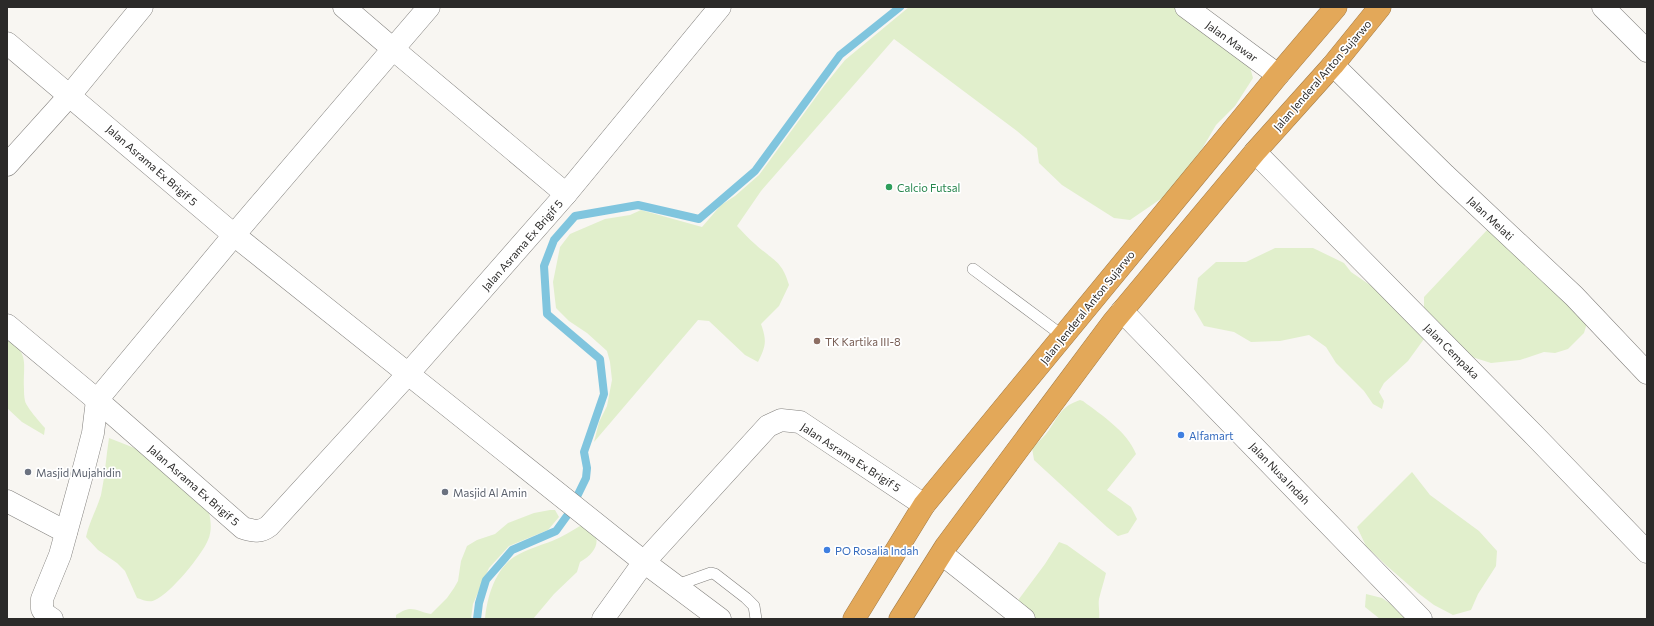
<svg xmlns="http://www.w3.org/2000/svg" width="1654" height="626" viewBox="0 0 1654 626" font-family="Commissioner,sans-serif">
<rect width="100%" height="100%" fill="#f8f6f2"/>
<g fill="#e1efcc">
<path d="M909,7h266c25,19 48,43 75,60l3,11 -18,28 -19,19 -14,24 -34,45 -38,26 -16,-2 -52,-33 -23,-22 -2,-15 -20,-17 -123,-92 -133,152 -24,35c6,6 12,13 18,18 17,16 27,16 34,41l-10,21 -18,18c6,17 5,22 -3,38l-13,-7 -36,-34 -11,-1 -104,122 5,-20 8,-16 5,-26 -2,-18 -3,-11 -20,-18 -18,-12 -13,-13 -3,-26 7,-35 10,-13 35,-15 25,-4 11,-5 61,17 19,-22 14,-9 24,-21 65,-89 21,-26z"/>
<path d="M1488,229l99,94 -3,10 -16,16 -13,4 -11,-1 -24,8 -29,3 -19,-6 -48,-42v-18z"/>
<path d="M1275,248h38l31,15 7,9 38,26 32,30 3,11 -16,22 -24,22 -5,9 5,9 -2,8 -9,-5 -9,-13 -28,-28 -10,-16 -17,-12 -29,6 -29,1 -17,-10 -30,-6 -10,-17 4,-31 18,-16h30z"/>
<path d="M7,336c23,20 16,26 17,53 0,3 0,8 1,12 2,7 15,21 20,27l-1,7 -22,-13 -15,-14z"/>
<path d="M1080,400l3,1c18,14 44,30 53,53l-29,36 24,17 6,12 -9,14 -10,3 -11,-9 -73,-67 -2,-12c6,-6 13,-12 17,-18 10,-15 13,-24 31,-30z"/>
<path d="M109,438l28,11 72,63c2,10 3,19 -1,28 -6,15 -38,54 -53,60 -5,3 -12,0 -18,-2l-12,-27 -8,-8 -19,-13 -12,-13c3,-15 11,-28 15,-42 4,-19 5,-38 8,-57z"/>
<path d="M1412,472l18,23 49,36 18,20 -1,15 -18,28 -7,16 -18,5 -19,-10 -16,-12 -31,-27 -21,-20 -9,-19z"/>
<path d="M550,510h5l4,7 -11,13 -39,16 -20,22 -16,36 -2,15h-75v-4c17,-11 18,-4 35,-1l16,-16 7,-10 4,-7 3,-20 6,-15 10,-6 18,-6 13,-11 26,-10z"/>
<path d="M580,526c25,6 19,26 0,36l-3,10 -23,22 -21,25h-48c2,-21 9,-45 25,-59 9,-8 31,-15 42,-19 10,-4 19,-10 28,-15z"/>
<path d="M1059,542l8,3 39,28c-2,9 -5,17 -7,26 -1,6 1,13 0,20h-88l-4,-4 38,-51z"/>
<path d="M1366,594l16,4 16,11 10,10h-28l-15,-12z"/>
</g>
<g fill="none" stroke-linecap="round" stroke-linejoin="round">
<path stroke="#80c5de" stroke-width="8" d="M477,619l2,-16 7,-23 26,-30 44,-19 13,-18 17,-35 1,-10 -3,-16 20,-58 -4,-35 -53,-45 -3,-48 10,-26 21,-24 63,-11 61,14 56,-48 85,-116 60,-48"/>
<defs>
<g id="lane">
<path d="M973,269l90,67"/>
<path d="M677,585l34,-12 4,1 31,24 8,8 2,13"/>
</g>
<g id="street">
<path d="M1186,7l92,68"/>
<path d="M1603,7l44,44"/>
<path d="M7,43l227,192 410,327 76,57"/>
<path d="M1333,65l112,110 129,121 73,77"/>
<path d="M1255,152l280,284 112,116"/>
<path d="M7,165l63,-70 72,-88"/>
<path d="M566,194l154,-187"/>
<path d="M1122,311l299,308"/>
<path d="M7,325l90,75 146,128c11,3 17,5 26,-2l138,-151 159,-181 -173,-145 36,-42"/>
<path d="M7,501l59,31"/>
<path d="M942,554l82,65"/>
<path d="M52,619l-6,-4 -4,-6v-10l18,-44 25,-91 8,-31 4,-33 137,-165 159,-186 -49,-42"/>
<path d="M603,619l41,-57 124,-136 13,-6 19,2 124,83"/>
</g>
<g id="highway">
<path d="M854,619l70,-114 354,-430 58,-68"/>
<path d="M900,619l46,-73 167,-224 142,-170 78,-87 47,-58"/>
</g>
</defs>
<use href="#lane" stroke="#83817e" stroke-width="12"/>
<use href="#street" stroke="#83817e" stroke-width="23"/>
<use href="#highway" stroke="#a37c48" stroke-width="23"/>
<use href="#lane" stroke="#fff" stroke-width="11"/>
<use href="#street" stroke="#fff" stroke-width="22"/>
<use href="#highway" stroke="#e3a859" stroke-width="22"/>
</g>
<circle fill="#2e9e5b" stroke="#fff" stroke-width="1.5" cx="889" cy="187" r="4"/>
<circle fill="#8d6e63" stroke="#fff" stroke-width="1.5" cx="817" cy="341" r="4"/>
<g fill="#3f7fe0" stroke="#fff" stroke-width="1.5">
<circle cx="1181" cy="435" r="4"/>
<circle cx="827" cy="550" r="4"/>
</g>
<g fill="#6b7280" stroke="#fff" stroke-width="1.5">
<circle cx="28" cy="472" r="4"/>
<circle cx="445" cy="492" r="4"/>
</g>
<g text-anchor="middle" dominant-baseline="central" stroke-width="3.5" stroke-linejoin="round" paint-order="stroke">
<g font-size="11" fill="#2b2a29" stroke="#fff">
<text transform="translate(1232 41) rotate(36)">Jalan Mawar</text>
<text transform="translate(1322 75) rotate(-49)">Jalan Jenderal Anton Sujarwo</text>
<text transform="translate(152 165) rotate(41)">Jalan Asrama Ex Brigif 5</text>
<text transform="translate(1491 218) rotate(43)">Jalan Melati</text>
<text transform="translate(522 245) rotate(-49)">Jalan Asrama Ex Brigif 5</text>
<text transform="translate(1087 307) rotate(-51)">Jalan Jenderal Anton Sujarwo</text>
<text transform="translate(1452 351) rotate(45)">Jalan Cempaka</text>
<text transform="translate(851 457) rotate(33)">Jalan Asrama Ex Brigif 5</text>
<text transform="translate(1280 473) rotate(46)">Jalan Nusa Indah</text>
<text transform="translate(194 485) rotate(41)">Jalan Asrama Ex Brigif 5</text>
</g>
<g font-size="11" fill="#27864d" stroke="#fff" text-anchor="start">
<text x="897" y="187">Calcio Futsal</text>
</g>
<g font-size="11" fill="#785e54" stroke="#fff" text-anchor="start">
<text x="825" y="341">TK Kartika III-8</text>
</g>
<g font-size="11" fill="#366cbe" stroke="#fff" text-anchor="start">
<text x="1189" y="435">Alfamart</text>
<text x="835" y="550">PO Rosalia Indah</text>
</g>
<g font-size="11" fill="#5b616d" stroke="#fff" text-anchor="start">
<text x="36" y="472">Masjid Mujahidin</text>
<text x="453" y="492">Masjid Al Amin</text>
</g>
</g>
<rect width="1654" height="626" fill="none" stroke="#2b2a29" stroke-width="16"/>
</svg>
